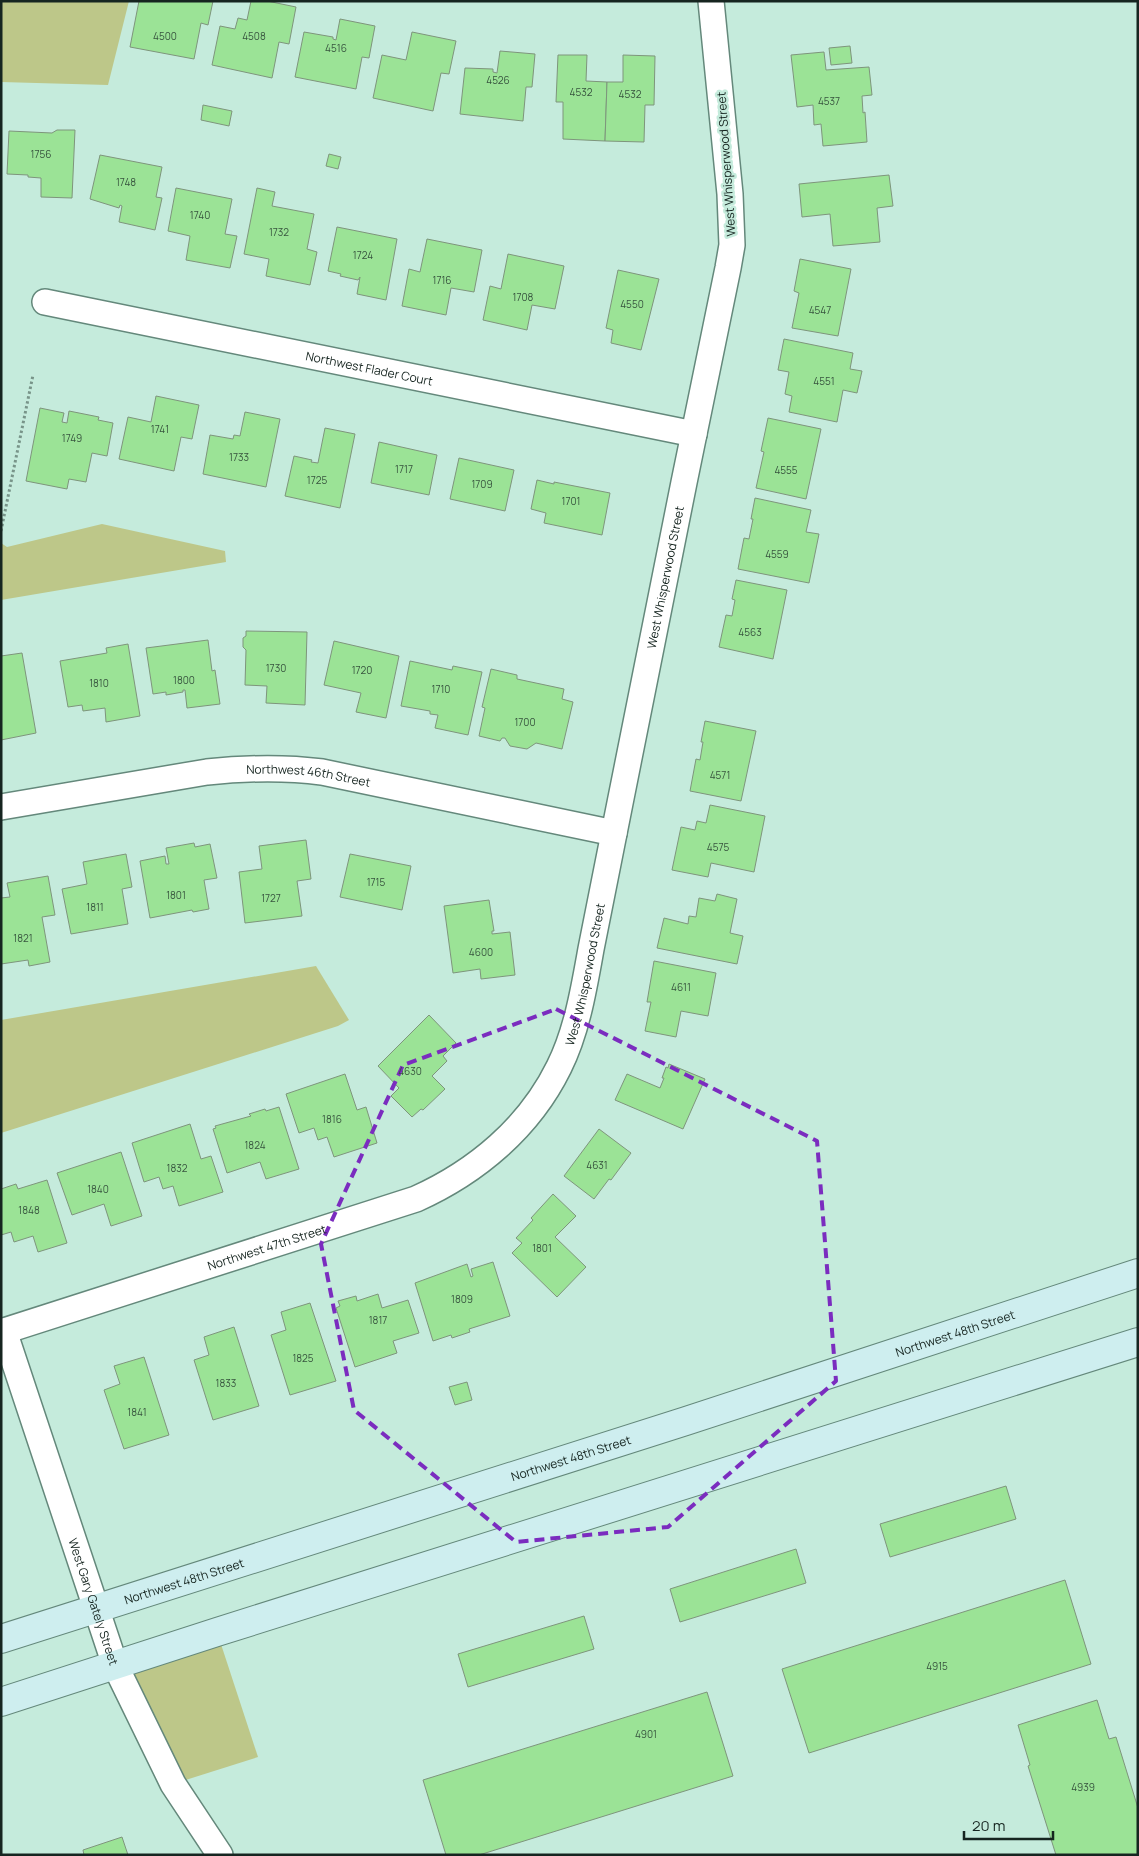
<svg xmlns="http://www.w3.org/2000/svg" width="1139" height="1856" viewBox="0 0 1139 1856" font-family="Manrope,sans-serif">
<rect width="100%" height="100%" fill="#c5ebdc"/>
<g fill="#bdc789">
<path d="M1,1h128l-21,84 -107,-3z"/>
<path d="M102,524l123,27 1,11 -225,38v-57l6,4z"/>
<path d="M316,966l33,54 -11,6 -337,107v-113z"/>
<path d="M217,1632l41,125 -85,27 -58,-119z"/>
</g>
<g fill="#9be396" stroke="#7e957c">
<path d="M139,1h74l-5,24 -7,-2 -7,36 -64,-12z"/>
<path d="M251,1h16l29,6 -7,37 -10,-2 -7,36 -60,-13 8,-39 15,3 3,-11 9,2z"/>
<path d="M340,19l35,7 -6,32 -7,-1 -6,32 -61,-12 9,-45 29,5v2l3,1z"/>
<path d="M412,32l44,9 -7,33 -8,-1 -8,38 -60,-13 9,-43 24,5z"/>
<path d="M850,46l2,17 -21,2 -2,-17z"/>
<path d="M500,51l35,3 -3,33h-6l-3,34 -63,-7 5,-46 28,1v3l4,1z"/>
<path d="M824,52l2,18 43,-3 3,28 -10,1 1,17 2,-1 2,30 -44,4 -2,-22 -7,1 -1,-20 -16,2 -6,-52z"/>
<path d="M558,55h29l-1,26 21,1 -2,59 -42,-2v-37h-7z"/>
<path d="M623,55l32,1 -1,49h-9l-1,37 -39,-1 2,-59h16z"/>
<path d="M203,105l29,6 -3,15 -28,-6z"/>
<path d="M57,130h18l-3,68 -31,-1v-19l-13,-1v-2l-21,-1 2,-43 43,2z"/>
<path d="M329,154l12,3 -3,12 -12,-3z"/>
<path d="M100,155l62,12 -6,30 6,1 -7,32 -36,-8 3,-16 -2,-1 -1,3 -29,-9z"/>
<path d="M889,175l4,31 -16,2 3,34 -47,4 -3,-32 -28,3 -3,-33z"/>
<path d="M176,188l56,11 -7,35 12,2 -7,32 -44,-8 4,-24 -22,-5z"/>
<path d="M257,188l18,4 -3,14 42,8 -7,35 10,3 -7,33 -44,-9 3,-17 -25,-5z"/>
<path d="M337,227l60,12 -11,61 -29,-6 3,-17 -2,3 -18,-4 1,-2 -13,-3z"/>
<path d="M427,239l55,11 -8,42 -23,-4 -5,27 -44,-9 7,-37 11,3z"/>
<path d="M508,254l56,12 -9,43 -23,-4 -5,25 -44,-10 7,-34 11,3z"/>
<path d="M800,259l51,10 -13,67 -46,-8 7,-35 -5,-2z"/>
<path d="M618,270l41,9 -18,71 -30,-7 2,-13 -7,-2z"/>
<path d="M784,339l69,14 -3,16 12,2 -5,22 -14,-3 -6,32 -48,-10 3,-16 -7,-2 4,-22 -11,-2z"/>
<path d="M156,396l43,9 -7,34 -11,-2 -7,34 -55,-12 9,-42 23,5z"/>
<path d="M40,408l24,5 -2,9 5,1 2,-12 30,6 -1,3 15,3 -6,33 -15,-3 -6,29 -17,-3 -2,10 -41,-8z"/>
<path d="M245,412l35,7 -14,68 -63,-13 7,-39 23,4 1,-4 6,1z"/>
<path d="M768,418l53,11 -15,70 -50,-11 8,-36 -3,-1z"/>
<path d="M325,428l30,6 -15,74 -55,-12 9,-40 18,4 -1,2 7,1z"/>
<path d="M379,442l58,13 -8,40 -58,-12z"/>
<path d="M459,458l55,12 -9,41 -55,-12z"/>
<path d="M537,480l17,4v-2l56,11 -8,42 -58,-12 2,-10 -15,-4z"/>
<path d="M755,498l56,12 -5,22 13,2 -10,49 -71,-14 6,-31 5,1 4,-20h-2z"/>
<path d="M736,580l51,10 -14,69 -54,-12 7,-32 6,1 3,-16 -3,-1z"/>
<path d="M246,631l61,1 -2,73 -39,-2 1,-17 -22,-1 1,-35 -3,-3v-9l3,-2z"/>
<path d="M208,640l4,31 3,-1 5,34 -33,4 -2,-18h-2v2l-17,3v-3l-13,2 -7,-46z"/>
<path d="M334,641l65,15 -13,62 -30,-6 5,-19 -37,-8z"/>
<path d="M128,644l12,72 -34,6 -1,-14 -22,3 -1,-6 -14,2 -8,-46 47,-8 -1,-5z"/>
<path d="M22,653l14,80 -35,7v-84z"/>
<path d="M410,661l42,9 1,-4 29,6 -14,63 -33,-7 3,-13 -8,-1v-3l-29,-5z"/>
<path d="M491,669l26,6v4l47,10 -2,10 11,3 -11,47 -26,-6 -9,6 -17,-3 -5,-8h-3l-2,3 -21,-5 6,-28 -3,-1z"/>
<path d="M705,721l51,10 -15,70 -51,-10 6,-32 4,1 3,-18h-2z"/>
<path d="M710,805l55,11 -11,56 -43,-9 -3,14 -36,-7 9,-43 14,3 2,-9 9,2z"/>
<path d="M306,840l5,39 -14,2 5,35 -57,7 -6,-51 23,-3 -3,-23z"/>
<path d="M194,843l1,4 15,-3 7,34 -13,2 5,29 -16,3 -1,-2 -42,8 -10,-57 25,-5 1,8h3l-3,-16z"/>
<path d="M126,854l6,33 -10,2 6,35 -57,10 -9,-45 25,-5 -4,-22z"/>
<path d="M350,854l61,12 -9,44 -62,-13z"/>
<path d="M48,876l7,39 -13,2 8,45 -21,4 -1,-6 -27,4v-66l9,-1 -3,-14z"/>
<path d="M717,894l20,5 -7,34 13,3 -6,28 -80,-16 7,-30 24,6 1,-8 7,1 3,-19 16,3z"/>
<path d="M489,900l5,31h-2v3l18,-2 5,43 -34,4 -1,-10 -27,4 -9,-67z"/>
<path d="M654,961l62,12 -8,43 -27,-5 -5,26 -31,-6 6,-29h-4z"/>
<path d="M429,1015l27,28 -13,13 4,5 -15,15 13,13 -22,21 -2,-1 -9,8 -21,-21 8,-8 -21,-22z"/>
<path d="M669,1064l36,15 -22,50 -68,-29 12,-26 33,14 4,-10h-2l4,-11 2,1z"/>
<path d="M345,1074l12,36 9,-3 11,36 -43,14 -7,-20 -9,3 -4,-12 -15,5 -13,-39z"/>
<path d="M279,1107l20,62 -33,10 -6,-17 -33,11 -14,-44 3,-1 -1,-2 36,-10 -2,-2 16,-5 1,2z"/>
<path d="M190,1124l11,35 10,-3 12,36 -44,14 -6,-20 -10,3 -4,-12 -15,5 -12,-39z"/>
<path d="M599,1129l32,24 -20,27 -2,-1 -15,20 -30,-23z"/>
<path d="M121,1152l21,64 -31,10 -7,-22 -32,11 -15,-42z"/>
<path d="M47,1180l20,63 -29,9 -5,-16 -19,6 -3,-10 -10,3v-46l15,-5 2,5z"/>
<path d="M553,1194l23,22 -21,21 31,30 -29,30 -45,-44 10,-10 -6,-5 17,-18 -2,-2z"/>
<path d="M493,1262l17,54 -41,13 1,3 -18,6 -1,-3 -18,6 -18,-58 52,-19 4,13 2,-1 -2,-7z"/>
<path d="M378,1294l4,14 26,-8 11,33 -26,8 4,12 -42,14 -19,-59 4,-2 -2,-5 18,-5 1,5z"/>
<path d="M310,1303l26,78 -46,14 -19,-60 15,-5 -5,-18z"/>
<path d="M234,1327l25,79 -46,14 -19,-60 15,-5 -5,-18z"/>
<path d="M144,1357l25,78 -45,14 -20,-59 16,-6 -6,-18z"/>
<path d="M467,1382l5,18 -17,5 -6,-18z"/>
<path d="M1006,1486l10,33 -126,38 -10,-33z"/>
<path d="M796,1549l10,34 -126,39 -10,-33z"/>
<path d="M1065,1580l26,84 -282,89 -27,-84z"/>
<path d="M584,1616l10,33 -126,38 -10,-33z"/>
<path d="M707,1692l26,84 -254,79h-33l-23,-75z"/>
<path d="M1097,1700l12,39 7,-2 22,71v47h-82l-28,-89 2,-1 -12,-40z"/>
<path d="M122,1837l6,18h-44l-1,-5z"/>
</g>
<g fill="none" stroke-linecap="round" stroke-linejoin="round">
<defs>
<g id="street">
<path id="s1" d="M45,302l649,132"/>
<path id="s2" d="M1,807l206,-35c39,-4 76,-5 115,0l292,61"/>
<path id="s3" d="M4,1331l111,334 58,119 47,71"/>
<path id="s4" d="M1,1332l415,-133c60,-27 113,-71 143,-132 18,-36 25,-79 32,-118 10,-49 19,-97 29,-146 35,-178 71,-357 108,-535l4,-23 -2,-51 -19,-193"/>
</g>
<g id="secondary">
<path id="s5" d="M1,1639l685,-218 452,-148"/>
<path d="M1,1702l216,-70 921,-290"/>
</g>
</defs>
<use href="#street" stroke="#64887b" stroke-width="28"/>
<use href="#secondary" stroke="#64887b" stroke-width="30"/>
<path stroke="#789489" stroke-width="3" stroke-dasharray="2.5 2.5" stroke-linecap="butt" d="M1,531l32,-156"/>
<use href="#street" stroke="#fff" stroke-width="25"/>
<use href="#secondary" stroke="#ceeeef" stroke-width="28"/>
</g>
<path fill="none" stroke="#7b2cbf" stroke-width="4" stroke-dasharray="10 6" stroke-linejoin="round" d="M556,1009l261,132 19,240 -168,146 -152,15 -162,-132 -33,-166 82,-179z"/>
<g text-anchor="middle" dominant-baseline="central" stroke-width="5" stroke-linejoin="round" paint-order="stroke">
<g font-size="10" fill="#37543e">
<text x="165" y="36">4500</text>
<text x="254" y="36">4508</text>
<text x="336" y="48">4516</text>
<text x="498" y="80">4526</text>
<text x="581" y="92">4532</text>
<text x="630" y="94">4532</text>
<text x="829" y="101">4537</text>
<text x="41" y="154">1756</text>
<text x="126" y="182">1748</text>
<text x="200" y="215">1740</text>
<text x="279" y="232">1732</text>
<text x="363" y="255">1724</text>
<text x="442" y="280">1716</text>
<text x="523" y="297">1708</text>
<text x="632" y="304">4550</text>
<text x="820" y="310">4547</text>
<text x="824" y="381">4551</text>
<text x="160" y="429">1741</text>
<text x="72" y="438">1749</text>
<text x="239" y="457">1733</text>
<text x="404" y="469">1717</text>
<text x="786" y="470">4555</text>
<text x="317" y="480">1725</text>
<text x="482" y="484">1709</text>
<text x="571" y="501">1701</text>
<text x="777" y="554">4559</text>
<text x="750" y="632">4563</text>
<text x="276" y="668">1730</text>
<text x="362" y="670">1720</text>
<text x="184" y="680">1800</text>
<text x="99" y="683">1810</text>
<text x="441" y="689">1710</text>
<text x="525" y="722">1700</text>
<text x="720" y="775">4571</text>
<text x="718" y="847">4575</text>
<text x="376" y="882">1715</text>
<text x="176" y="895">1801</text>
<text x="271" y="898">1727</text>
<text x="95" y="907">1811</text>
<text x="23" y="938">1821</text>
<text x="481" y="952">4600</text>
<text x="681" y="987">4611</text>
<text x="410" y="1071">4630</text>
<text x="332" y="1119">1816</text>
<text x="255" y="1145">1824</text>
<text x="597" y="1165">4631</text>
<text x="177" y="1168">1832</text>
<text x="98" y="1189">1840</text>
<text x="29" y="1210">1848</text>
<text x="542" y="1248">1801</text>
<text x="462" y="1299">1809</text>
<text x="378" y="1320">1817</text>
<text x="303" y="1358">1825</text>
<text x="226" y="1383">1833</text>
<text x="137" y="1412">1841</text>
<text x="937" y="1666">4915</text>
<text x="646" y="1734">4901</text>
<text x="1083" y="1787">4939</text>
</g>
<g font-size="12" fill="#162520" stroke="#c5ebdc">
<text transform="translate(726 164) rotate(-94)">West Whisperwood Street</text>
<text stroke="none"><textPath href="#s1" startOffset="331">Northwest Flader Court</textPath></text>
<text stroke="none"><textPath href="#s4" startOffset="1136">West Whisperwood Street</textPath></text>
<text stroke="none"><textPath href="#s2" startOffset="311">Northwest 46th Street</textPath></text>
<text stroke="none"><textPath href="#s4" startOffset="731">West Whisperwood Street</textPath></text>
<text stroke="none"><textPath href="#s4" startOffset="279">Northwest 47th Street</textPath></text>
<text stroke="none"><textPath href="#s5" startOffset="1002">Northwest 48th Street</textPath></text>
<text stroke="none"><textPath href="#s5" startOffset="598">Northwest 48th Street</textPath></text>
<text stroke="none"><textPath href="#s5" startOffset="192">Northwest 48th Street</textPath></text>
<text stroke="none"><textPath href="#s3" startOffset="285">West Gary Gately Street</textPath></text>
</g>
</g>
<rect width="1139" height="1856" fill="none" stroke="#162520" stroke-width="5"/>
<path d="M964 1831v8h89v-8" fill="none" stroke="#162520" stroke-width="2.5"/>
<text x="972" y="1831" font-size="15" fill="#162520" stroke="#c5ebdc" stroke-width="4" paint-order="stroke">20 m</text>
</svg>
